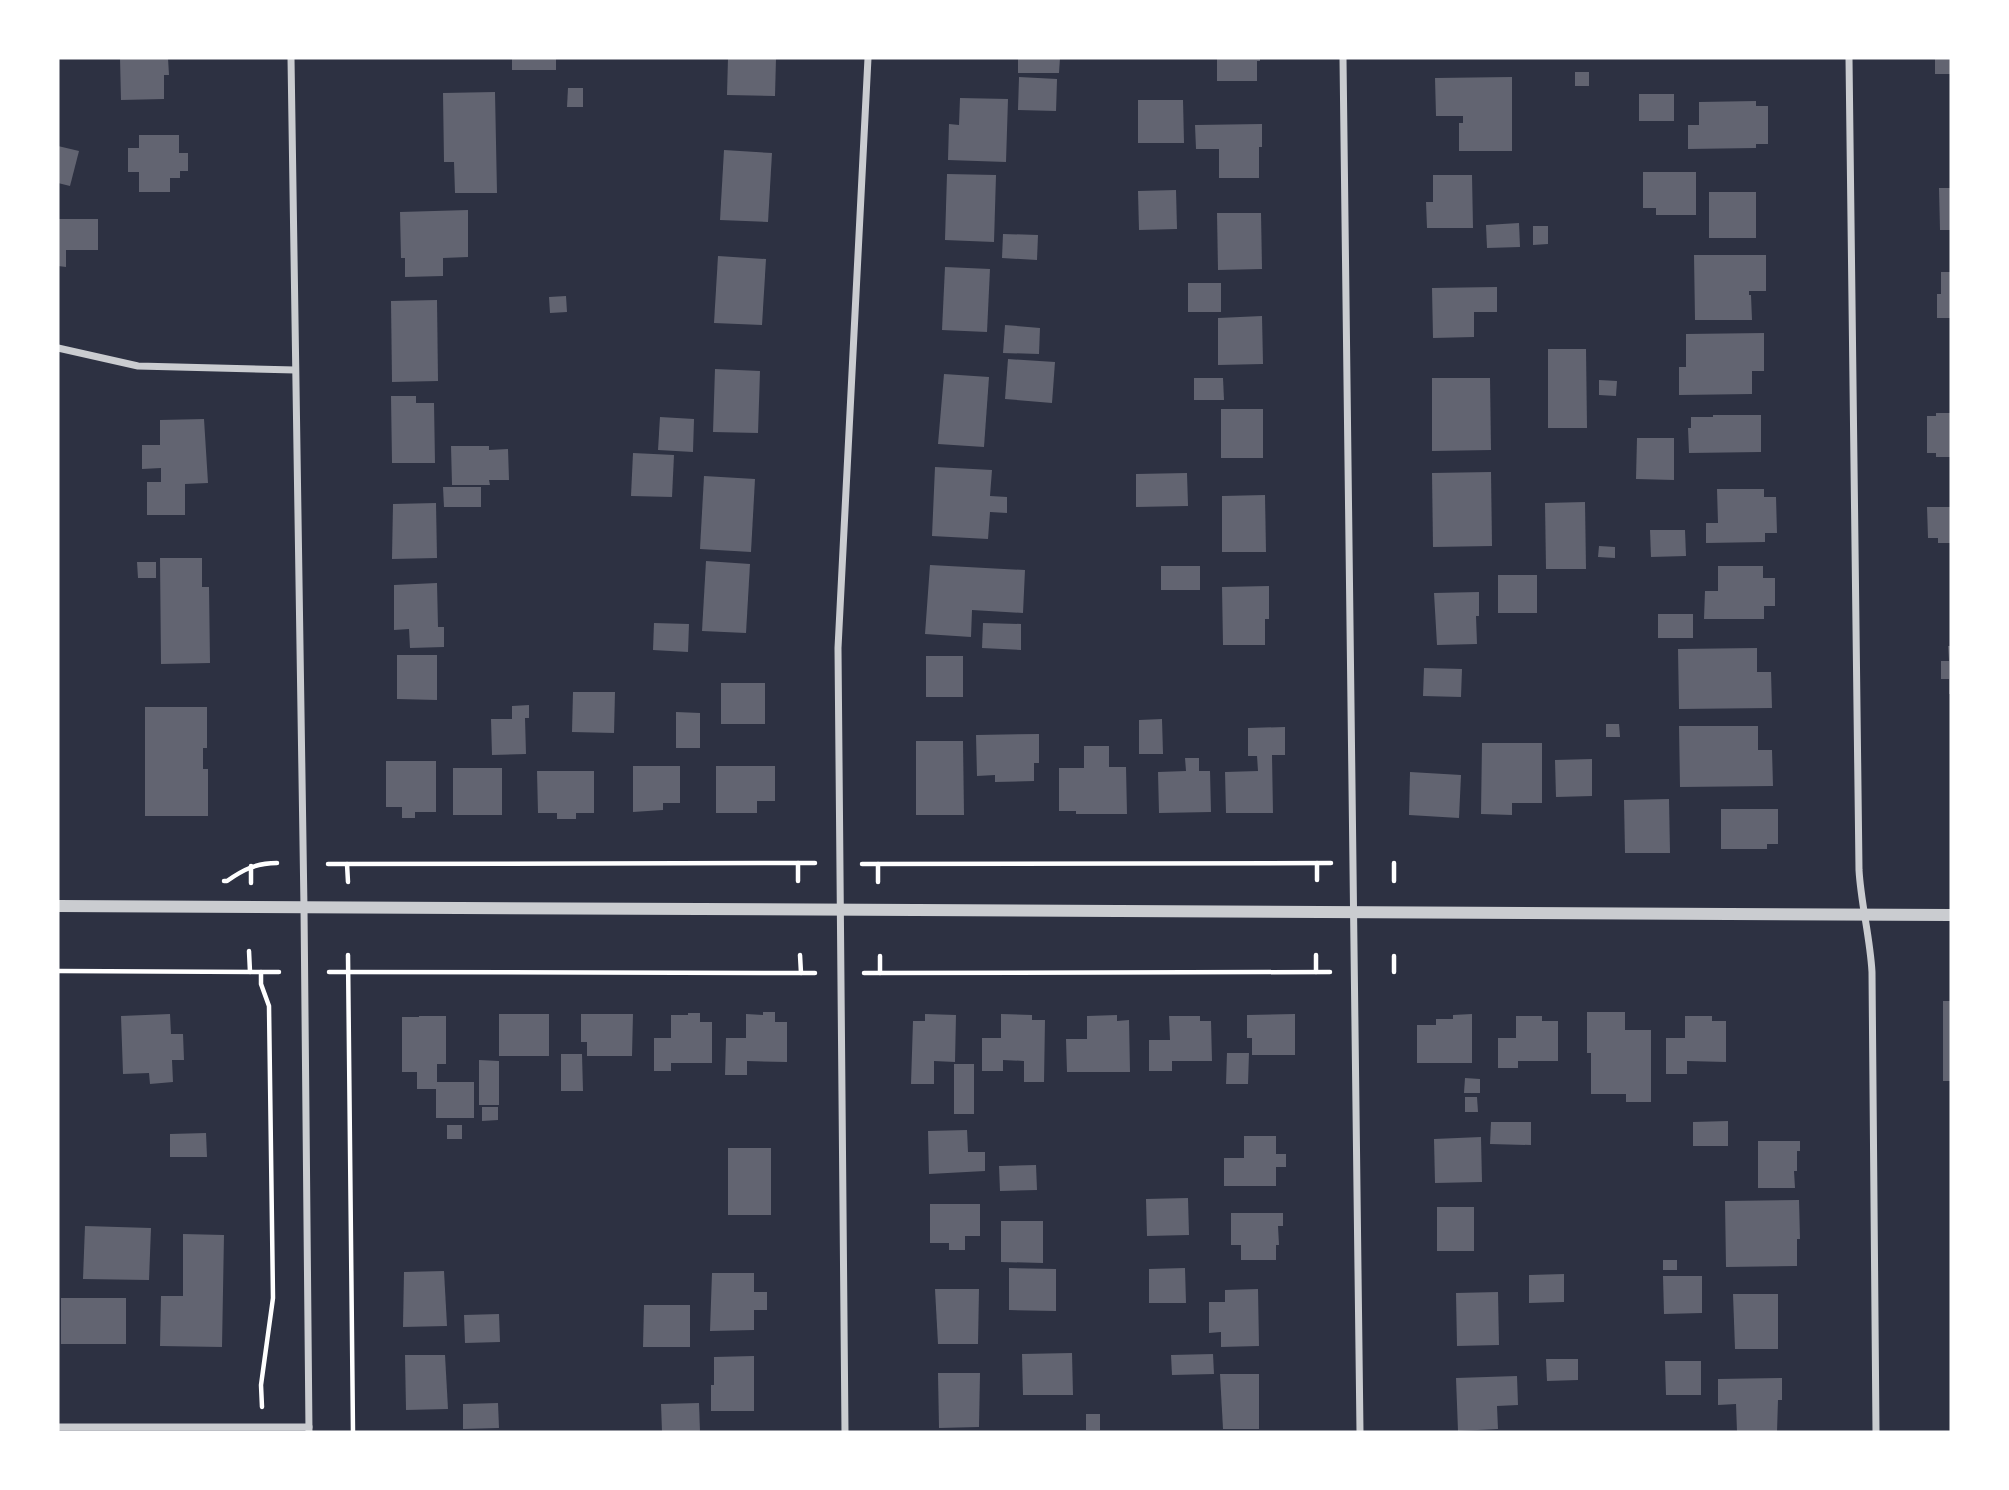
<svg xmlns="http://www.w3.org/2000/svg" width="2009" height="1490" viewBox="0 0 2009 1490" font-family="Rubik,sans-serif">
<rect width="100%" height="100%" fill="#2d3142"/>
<g fill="#626471">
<path d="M120,58h48l1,17h-5v24l-43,1z"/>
<rect x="512" y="58" width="44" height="12"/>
<path d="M728,58h48l-1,38 -48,-1z"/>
<path d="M1018,58h42l-1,15h-41z"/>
<path d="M1217,58h43v3h-3v20h-40z"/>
<rect x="1935" y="58" width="16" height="16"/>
<rect x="1575" y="72" width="14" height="14"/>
<path d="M1019,77l38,2 -1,32 -38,-1z"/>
<path d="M1512,77v74h-53v-28h4v-7h-27l-1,-38z"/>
<path d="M568,88h15v19h-16z"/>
<path d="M495,92l2,101h-42l-1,-31h-10l-1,-69z"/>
<rect x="1639" y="94" width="35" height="27"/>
<path d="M960,98l48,1 -2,63 -58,-2 1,-36 10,1z"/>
<path d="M1138,100h45l1,43h-46z"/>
<path d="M1756,101v5h12v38h-12v4l-68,1v-24h11v-23z"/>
<path d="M1262,124v23h-3v31h-40v-29h-23l-1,-24z"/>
<path d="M139,135h40v18h9v18h-8v7h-10v14h-31v-20h-11v-24h11z"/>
<path d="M58,146l21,5 -9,35 -12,-3z"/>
<path d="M724,150l48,3 -4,69 -48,-2z"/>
<path d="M1643,172h53v43h-40v-7h-13z"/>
<path d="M947,174l49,1 -2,67 -49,-2z"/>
<path d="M1433,175h39l1,53h-46l-1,-26h7z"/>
<path d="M1939,188h12v42h-11z"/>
<path d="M1176,190l1,39 -38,1 -1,-39z"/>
<rect x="1709" y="192" width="47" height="46"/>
<path d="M468,210v47l-25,1v18l-38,1v-19h-4l-1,-46z"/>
<path d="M1217,213h44l1,56 -44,1z"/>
<path d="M58,219h40v31h-32v17l-8,-1z"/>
<path d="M1519,223l1,24 -33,1 -1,-23z"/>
<path d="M1533,226h15v18l-15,1z"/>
<path d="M1003,234l35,1 -1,25 -35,-2z"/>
<path d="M1694,255h72v36h-17v4h2l1,25h-57z"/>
<path d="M718,256l48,3 -4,66 -48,-2z"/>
<path d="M945,267l45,2 -3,63 -45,-2z"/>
<path d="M1941,272h10v46h-14v-24h4z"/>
<rect x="1188" y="283" width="33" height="29"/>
<path d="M1497,287v25h-23v25l-41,1 -1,-50z"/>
<path d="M566,296l1,16 -17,1 -1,-16z"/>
<path d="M437,300l1,81 -46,1 -1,-81z"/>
<path d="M1262,316l1,48 -45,1v-47z"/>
<path d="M1005,325l35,3 -1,26 -36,-1z"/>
<path d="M1764,333v38h-12v23l-73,1v-28h7v-33z"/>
<path d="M1548,349h38l1,79h-39z"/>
<path d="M1008,359l47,3 -3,41 -47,-4z"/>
<path d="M715,369l45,2 -2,62 -45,-1z"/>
<path d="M944,374l45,3 -5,70 -46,-3z"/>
<path d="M1194,378h29l1,22h-30z"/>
<path d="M1432,378h58l1,72 -59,1z"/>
<path d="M1599,380l18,1 -1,15 -17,-1z"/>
<path d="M391,396h25v7h18l1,60h-43z"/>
<rect x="1221" y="409" width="42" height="49"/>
<path d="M1936,413h15v44h-15v-4h-9v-37h9z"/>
<path d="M1713,415h48v37l-72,1 -1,-25h3v-11h22z"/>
<path d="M660,417l34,2 -1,33 -35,-2z"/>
<path d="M204,419l4,64 -23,1v31h-38v-33h14v-14l-19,1v-24h18v-25z"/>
<path d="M1637,438h37v42l-38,-1z"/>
<path d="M451,446h38v4l19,-1 1,31h-20l1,5h-38z"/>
<path d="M633,453l41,2 -2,42 -41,-1z"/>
<path d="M935,467l57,3 -2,26 17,1v16l-17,-1 -2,27 -56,-3z"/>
<path d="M1491,472l1,74 -59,1 -1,-74z"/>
<path d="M1187,473l1,33 -52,1v-33z"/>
<path d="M704,476l51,3 -4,73 -51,-3z"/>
<path d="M443,487h38v20h-37z"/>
<path d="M1717,489h47v8h12l1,36h-12v9l-59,1v-20h12z"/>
<path d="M1265,495l1,57h-44v-56z"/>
<path d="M1585,502l1,67h-40l-1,-66z"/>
<path d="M436,503l1,55 -45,1 1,-55z"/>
<path d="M1927,507h24v36h-13v-5h-10z"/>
<path d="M1650,530h35l1,26 -35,1z"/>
<path d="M1599,546l16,1v11l-17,-1z"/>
<path d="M160,558h42v29h7l1,76 -49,1z"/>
<path d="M706,561l44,3 -4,69 -44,-2z"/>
<path d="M137,562h19v16h-18z"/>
<path d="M930,565l95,5 -2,43 -51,-3 -1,27 -46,-3z"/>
<rect x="1161" y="566" width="39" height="24"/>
<path d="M1718,566h45v12h12v28h-11v13h-60l1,-28h13z"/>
<rect x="1498" y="575" width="39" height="38"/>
<path d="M437,583l1,44h6v20l-34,1 -1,-19 -15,1v-45z"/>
<path d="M1269,586v33h-4v26h-42l-1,-58z"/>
<path d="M1479,592v24h-3l1,28 -40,1 -3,-52z"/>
<rect x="1658" y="614" width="35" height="24"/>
<path d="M654,623l35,1 -1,28 -35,-2z"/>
<path d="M983,623l38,1v26l-39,-2z"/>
<path d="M1948,646h3v48h-2v-15h-8v-18h8z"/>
<path d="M1757,648v24h14l1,36 -93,1 -1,-60z"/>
<path d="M397,655h40v45l-40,-1z"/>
<rect x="926" y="656" width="37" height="41"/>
<path d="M1424,668l38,1 -1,28 -38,-1z"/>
<rect x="721" y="683" width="44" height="41"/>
<path d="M573,692h42l-1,41 -42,-1z"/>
<path d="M529,705v13h-4l1,36 -34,1 -1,-36h21v-13z"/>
<path d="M145,707h62v41h-4v21h5v47h-63z"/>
<path d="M676,712l24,1v35h-24z"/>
<path d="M1162,719l1,35h-24v-34z"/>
<path d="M1606,724h13l1,13h-14z"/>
<path d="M1679,726h79v24h14l1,36 -93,1z"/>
<path d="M1285,727v28h-13l1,58h-47l-1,-41 33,-1 -1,-15h-9v-28z"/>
<path d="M1039,734v29h-5v18l-39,1v-7l-18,1 -1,-41z"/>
<path d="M916,741h47l1,74h-48z"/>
<path d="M1482,743h60v60h-30v12l-31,-1z"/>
<path d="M1084,746h25v21h17l1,47h-51v-3h-17v-43h25z"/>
<path d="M1185,758h14v13h11l1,41 -52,1 -1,-41 28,-1z"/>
<path d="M1592,759v37l-36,1 -1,-37z"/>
<path d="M386,761h50v51h-21v6h-13v-11h-16z"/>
<path d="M633,766h47v37h-17v7l-30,2z"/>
<path d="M716,766h59v35h-18v12h-41z"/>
<rect x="453" y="768" width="49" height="47"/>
<path d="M537,771h57v42h-18v6h-19v-6h-19z"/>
<path d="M1410,772l51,3 -2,43 -50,-3z"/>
<path d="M1669,799l1,54h-45l-1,-53z"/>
<path d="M1721,809h57v35h-11v5h-46z"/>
<rect x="1943" y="1001" width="8" height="80"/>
<path d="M763,1012h12v10h12v40l-40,-1v14h-22l1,-37h20v-24l17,1z"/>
<path d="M1587,1012h38v18h26v72h-25v-8h-35v-41h-4z"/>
<path d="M688,1013h12v9h12v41h-41v8h-17v-33h17v-23h17z"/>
<path d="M170,1014l1,20h12l1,26h-12l1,22 -23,2 -1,-11 -26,1 -2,-58z"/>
<rect x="499" y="1014" width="50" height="42"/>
<path d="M581,1014h52l-1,42h-45v-14h-6z"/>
<path d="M925,1014l31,1 -1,47 -21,-1v23h-23l2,-63h12z"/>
<path d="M1001,1014l31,1v5h13l-1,62h-20v-21l-21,-1v11h-21v-33h19z"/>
<path d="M1295,1014v41h-43v-17h-5v-23z"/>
<path d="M1472,1014v49h-55v-38h19v-6h17v-4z"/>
<path d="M1117,1015v6l12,-1 1,52h-63l-1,-33h21v-23z"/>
<path d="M419,1016h27v48h-9v18h37v36h-38v-29h-19v-17h-15v-55h17z"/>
<path d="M1169,1016h31v5h11l1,40h-40v10h-23v-31h21z"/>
<path d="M1516,1016h26v5h16v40h-40v7h-20v-30h18z"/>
<path d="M1685,1016h27v5h14v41l-39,-1v13h-21v-36h19z"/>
<path d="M1227,1053h22l-1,31h-22z"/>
<path d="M561,1054h21l1,37h-22z"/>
<path d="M479,1060l20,1v44h-20z"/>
<rect x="954" y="1064" width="20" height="50"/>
<path d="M1465,1078l15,1v14h-16z"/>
<path d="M1465,1097h12l1,15h-13z"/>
<path d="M482,1107h16v13l-16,1z"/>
<path d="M1728,1121v25h-35v-24z"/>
<path d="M1491,1122h40v23l-41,-1z"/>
<rect x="447" y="1125" width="15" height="14"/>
<path d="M967,1130l1,22h17v19l-56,3 -1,-43z"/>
<path d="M206,1133l1,24h-37v-23z"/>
<path d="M1244,1136h32v18h10v13h-10v19h-52v-28h20z"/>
<path d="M1481,1137l1,45 -47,1 -1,-44z"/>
<path d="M1758,1141h42v10h-3v20h-3l1,17h-37z"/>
<rect x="728" y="1148" width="43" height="67"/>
<path d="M1036,1165l1,25 -37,1 -1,-25z"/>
<path d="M1188,1198l1,37 -42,1 -1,-37z"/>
<path d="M1799,1200l1,39h-3v27l-71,1 -1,-66z"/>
<path d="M930,1204h50v32h-15v14h-16v-7h-19z"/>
<rect x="1437" y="1207" width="37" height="44"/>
<path d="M1231,1213h52v13h-5l1,19h-3v15h-35v-15h-10z"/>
<path d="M1001,1221h42v42l-42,-1z"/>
<path d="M85,1226l66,2 -2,52 -66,-1z"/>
<path d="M183,1234l41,1 -2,112 -62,-1 1,-50h22z"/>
<rect x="1663" y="1260" width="14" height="10"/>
<path d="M1009,1268l47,1v42l-47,-1z"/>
<path d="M1185,1268l1,35h-37v-34z"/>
<path d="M444,1271l3,55 -44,1 1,-55z"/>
<path d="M712,1273h42v19h13v18h-13v20l-44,1z"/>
<path d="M1564,1274v28l-35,1v-28z"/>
<path d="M1663,1276h39v37l-38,1z"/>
<path d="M935,1289h44l-1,55h-40z"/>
<path d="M1258,1289l1,57 -38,1v-15l-12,1v-31h16v-12z"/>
<path d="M1498,1292l1,53 -42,1 -1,-53z"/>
<path d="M1733,1294h45v55h-43z"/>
<rect x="61" y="1298" width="65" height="46"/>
<path d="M644,1305h46v42h-47z"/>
<path d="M499,1314l1,28 -35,1 -1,-28z"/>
<path d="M1072,1353l1,42h-50l-1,-41z"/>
<path d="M1213,1354l1,20 -42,1 -1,-20z"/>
<path d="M405,1355h40l3,54 -42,1z"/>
<path d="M754,1356v55h-43v-26h3v-28z"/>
<path d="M1546,1359h32v21l-31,1z"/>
<path d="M1665,1361h36v34h-35z"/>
<path d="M938,1373h42l-1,54 -40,1z"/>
<path d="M1220,1374h39v55h-36z"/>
<path d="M1517,1376l1,29 -21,1 1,23 -40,2 -2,-53z"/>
<path d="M1782,1378v22h-4l-1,32h-40l-1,-28 -18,1v-26z"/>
<path d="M498,1403l1,25 -36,1v-25z"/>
<path d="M699,1403l1,29h-38l-1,-28z"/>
<rect x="1086" y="1414" width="14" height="16"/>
</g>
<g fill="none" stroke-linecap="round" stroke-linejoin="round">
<g stroke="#fff" stroke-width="4.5">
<path d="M798,863v18"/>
<path d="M1317,863v17"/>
<path d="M1394,863v18"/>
<path d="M328,864l487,-1"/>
<path d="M347,864l1,18"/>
<path d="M862,864l469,-1"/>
<path d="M878,864v18"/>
<path d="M224,881h3c17,-12 30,-18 50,-18"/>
<path d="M251,883v-17"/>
<path d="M249,951l1,21"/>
<path d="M348,955l5,477"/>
<path d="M800,955l1,18"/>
<path d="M1316,955v17"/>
<path d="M880,956v17"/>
<path d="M1394,956v16"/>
<path d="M58,971l221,1"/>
<path d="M261,972v12l8,22 4,292 -12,87 1,22"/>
<path d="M329,972l486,1"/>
<path d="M864,973l466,-1"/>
</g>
<g stroke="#caccd0" stroke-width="7">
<path d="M291,58l13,850 5,524"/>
<path d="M1343,58l17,1374"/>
<path d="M1849,58l10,812c2,34 11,67 13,102l4,460"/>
<path d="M58,348l80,18 157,4"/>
<path d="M58,1427h251"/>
<path d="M845,1432l-7,-784 30,-590"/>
</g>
<path stroke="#caccd0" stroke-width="12" d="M58,906l1893,9"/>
</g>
<rect width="2009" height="1490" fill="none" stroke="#ffffff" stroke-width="119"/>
</svg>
